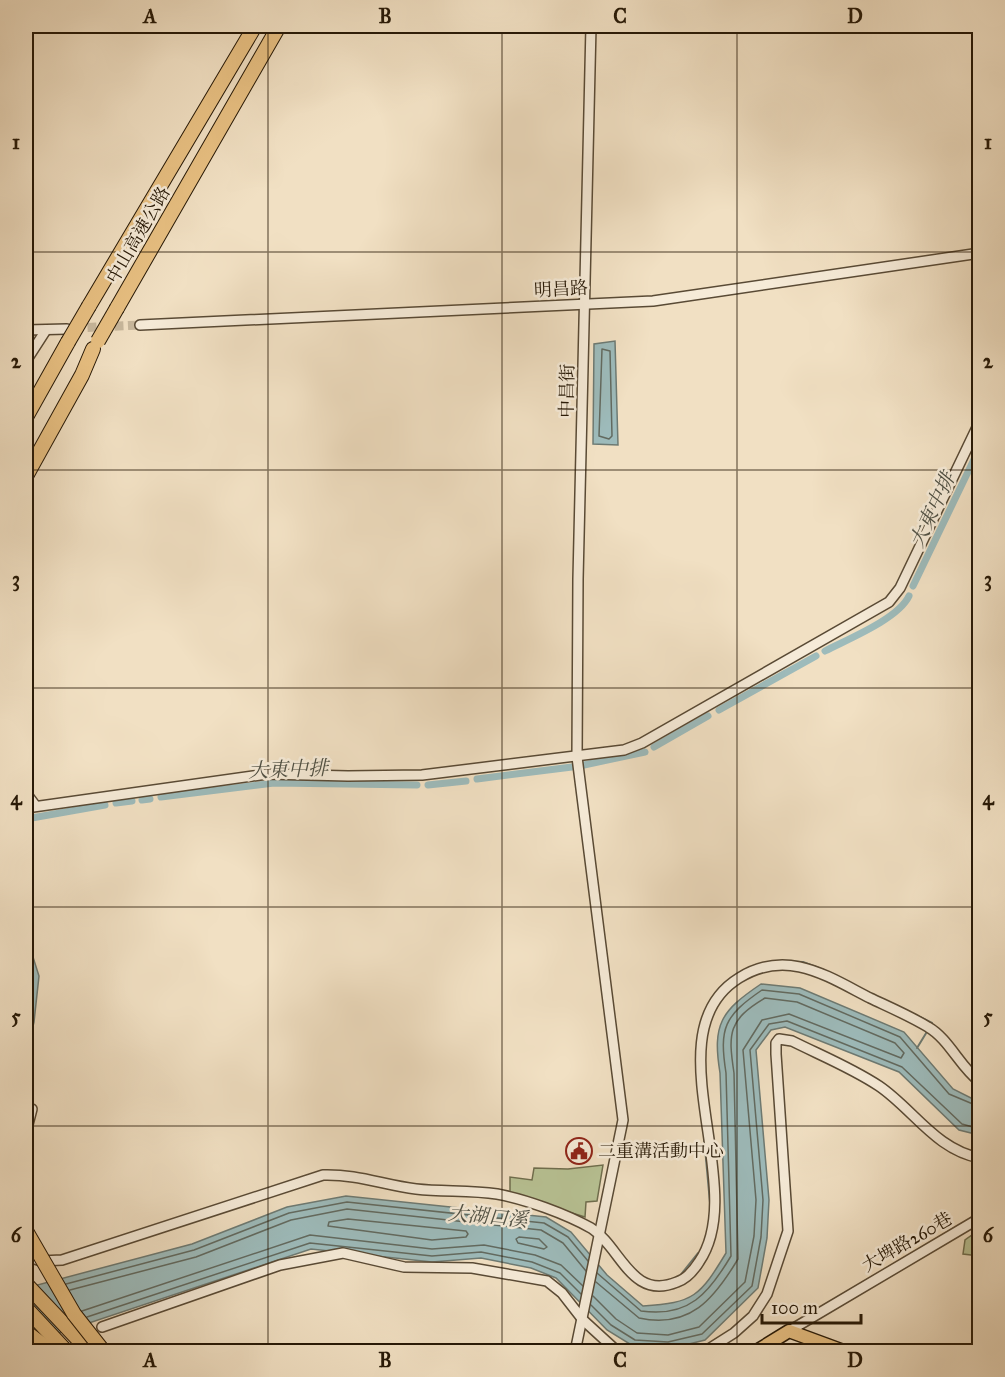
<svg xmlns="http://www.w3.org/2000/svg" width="1005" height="1377" viewBox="0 0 1005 1377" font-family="'IM FELL Great Primer','Noto Serif TC',serif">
<rect width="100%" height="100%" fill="#f1e0c3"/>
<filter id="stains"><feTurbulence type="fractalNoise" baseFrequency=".00333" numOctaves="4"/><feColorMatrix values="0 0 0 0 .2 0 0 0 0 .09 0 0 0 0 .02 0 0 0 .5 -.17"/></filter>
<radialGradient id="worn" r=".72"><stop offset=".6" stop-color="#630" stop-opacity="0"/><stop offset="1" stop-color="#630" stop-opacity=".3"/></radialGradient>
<g fill="#b8c395" stroke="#6f6e4e" stroke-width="1.5">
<path d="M603,1165l-6,36 -11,1 -1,15 -75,-23v-17l22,3 2,-12 34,1z"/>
<path d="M979,1230v26l-16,-2 2,-14z"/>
</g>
<g fill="#9dbbbb" stroke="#6d7a73" stroke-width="1.5">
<path d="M615,341l3,104 -25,-1 1,-100z"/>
<path d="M26,935l13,41 -5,46 -8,32z"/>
<path d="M761,984l39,4 104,44 49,57 26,13v33l-20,-5 -60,-58 -114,-45 -14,3 -15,20 13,150 -2,38 -9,50 -53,52 -36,9 -36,-3 -26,-16 -51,-52 -25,-10 -50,-10 -49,4 -121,-13 -285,95v-56l166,-44 95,-37 59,-11 200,21 25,15 36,43 36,31c51,-3 57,-10 83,-53l-6,-180c-8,-49 1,-62 41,-89z"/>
</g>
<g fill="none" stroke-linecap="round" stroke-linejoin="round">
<g stroke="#626a60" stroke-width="1.5">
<path d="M602,349l8,2 2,85 -3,3 -10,-3z"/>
<path d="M26,955l7,22 -7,53"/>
<path d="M348,1219l118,12 2,3 -2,3 -34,3 -104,-14 1,-4z"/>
<path d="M519,1237l20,2 8,8 -3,2 -26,-6 -2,-4z"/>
<path d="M597,1273l44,38c48,7 68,-18 90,-55l-5,-183c-7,-45 -2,-57 36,-83l37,4 101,43 49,57 31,13"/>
<path d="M66,1284l128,-34 95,-37 58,-11 197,21 24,14 20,24"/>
<path d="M70,1290l126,-33 95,-37 56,-11 194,21 22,13 23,28"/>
<path d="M593,1296l23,23 21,14 31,2 31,-8 46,-45 9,-46 2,-36 -13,-150 19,-30 27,-6 112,44 3,-5 -9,-10 -98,-41 -32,-4c-37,22 -37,35 -31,75l4,186c-24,40 -48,70 -99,59l-43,-36"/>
<path d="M591,1305l20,20 24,15 33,2 34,-8 50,-48 9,-49 2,-37 -13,-150 19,-26 18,-3 115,46 60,57 18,5"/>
<path d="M82,1311l228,-76 122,14 52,-4 51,10 26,10 22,21"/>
<path d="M87,1317l223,-74 122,13 49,-4 51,10 28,11 21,21"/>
</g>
<g stroke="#6d7a73" stroke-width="2">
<path d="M777,961l26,1 21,8"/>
<path d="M866,991l14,7"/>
<path d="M712,999l21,-22 32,-14"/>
<path d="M920,1017l12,6 -1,2"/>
<path d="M699,1032l10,-28"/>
<path d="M917,1048l11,-18"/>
<path d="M704,1137l6,66"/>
<path d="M679,1277l19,-24"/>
</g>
<g stroke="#9dbbbb" stroke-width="7">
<path d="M913,586l67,-139"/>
<path d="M825,651c23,-12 73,-32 84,-55"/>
<path d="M719,710l97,-54"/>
<path d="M654,747l54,-31"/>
<path d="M584,765l61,-13"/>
<path d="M477,779l95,-12"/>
<path d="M428,785l38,-4"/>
<path d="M161,797l113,-14 143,2"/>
<path d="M142,800l8,-1"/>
<path d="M116,803l16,-2"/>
<path d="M26,819l79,-14"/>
</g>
<path stroke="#c8b89d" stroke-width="9" stroke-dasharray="9 4.5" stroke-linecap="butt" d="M74,328l66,-3"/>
<defs>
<g id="minor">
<path d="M140,325l513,-24 327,-48"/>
<path d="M26,330l41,-1"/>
<path d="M26,361l20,-31"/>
<path d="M26,793l9,12"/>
<path d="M26,808l241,-34 81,2 74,-1 202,-25 18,-7 247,-141 11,-14 80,-167"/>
<path d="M26,1132l6,-23"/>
<path d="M26,1256l15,5 21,-1 261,-85c35,-1 60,10 93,14 27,3 54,1 81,5 28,5 69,20 94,34 30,19 40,73 86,54 9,-3 17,-12 22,-20 52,-75 -49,-229 40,-284 48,-30 88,-2 131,20 19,9 40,18 58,29 21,12 32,40 52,55"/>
<path d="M102,1327l178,-62 63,-12 61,14 68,1 75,13 15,12 21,27 35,32"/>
<path d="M789,1331l191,-113"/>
<path d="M575,1352l48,-232 -46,-363 1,-178 13,-553"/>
<path d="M704,1352l30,-19 19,-17 14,-22 21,-63 -12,-177v-11l3,-4 13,2c28,14 60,27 87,45 34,23 57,64 101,72"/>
</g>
<path id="major" d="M755,1352l34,-21 57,21"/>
<g id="highway">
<path d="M89,306l166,-280"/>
<path d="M117,308l162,-282"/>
<path d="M26,417l42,-75"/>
<path d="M26,476l56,-101 11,-26"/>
<path d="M26,1284l64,68"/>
<path d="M26,1308l41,44"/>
<path d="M26,1332l26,20"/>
</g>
</defs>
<use href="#minor" stroke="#594a35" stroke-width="12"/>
<use href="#major" stroke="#261806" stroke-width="15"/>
<use href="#highway" stroke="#261806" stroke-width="16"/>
<use href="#minor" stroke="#f6ebd8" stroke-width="9"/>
<use href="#major" stroke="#e8c082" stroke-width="12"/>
<use href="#highway" stroke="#e8c082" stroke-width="14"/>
<defs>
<g id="highway-bridge">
<path d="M98,341l19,-33"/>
<path d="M68,342l21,-36"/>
<path d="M26,1231l48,83 30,38"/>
</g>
</defs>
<use href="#highway-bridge" stroke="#261806" stroke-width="16" stroke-linecap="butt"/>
<use href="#highway-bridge" stroke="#e8c082" stroke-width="14"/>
</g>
<path fill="none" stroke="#261806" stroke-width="1.5" stroke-opacity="0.55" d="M268,26v1326M502,26v1326M737,26v1326M26,252h954M26,470h954M26,688h954M26,907h954M26,1126h954"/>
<defs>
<symbol id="civic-ring" viewBox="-11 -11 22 22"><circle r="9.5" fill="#f6ebd8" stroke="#8f2418" stroke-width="1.5"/><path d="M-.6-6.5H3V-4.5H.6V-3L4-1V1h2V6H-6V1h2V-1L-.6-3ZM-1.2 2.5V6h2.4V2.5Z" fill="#8f2418"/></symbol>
</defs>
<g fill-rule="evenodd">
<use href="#civic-ring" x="564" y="1136" width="30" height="30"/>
</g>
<g text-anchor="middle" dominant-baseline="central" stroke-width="5" stroke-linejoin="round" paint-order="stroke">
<g font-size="18" fill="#261806" stroke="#f6ebd8">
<text transform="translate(138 235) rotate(-60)">中山高速公路</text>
<text transform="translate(561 289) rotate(-3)">明昌路</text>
<text transform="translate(567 391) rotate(-89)">中昌街</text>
<text transform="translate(907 1242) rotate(-30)">大埤路260巷</text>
</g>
<g font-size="18" fill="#261806" stroke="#f6ebd8" text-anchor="start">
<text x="598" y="1151">二重溝活動中心</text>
</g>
<g font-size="20" font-style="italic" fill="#505145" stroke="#f6ebd8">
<text transform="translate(932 510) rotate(-65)">大東中排</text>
<text transform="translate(288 769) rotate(-2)">大東中排</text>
<text transform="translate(488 1216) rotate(5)">大湖口溪</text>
</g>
</g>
<rect width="1005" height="1377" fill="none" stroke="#f1e0c3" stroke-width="66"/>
<path d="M762 1314v9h99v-9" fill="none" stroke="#261806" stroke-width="3"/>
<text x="771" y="1314" font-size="18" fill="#261806" stroke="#f6ebd8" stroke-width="4.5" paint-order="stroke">100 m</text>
<rect x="33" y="33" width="939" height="1311" fill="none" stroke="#261806" stroke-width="2"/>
<g font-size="20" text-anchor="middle" font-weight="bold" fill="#261806">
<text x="150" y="23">A</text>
<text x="385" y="23">B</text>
<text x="620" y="23">C</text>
<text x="855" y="23">D</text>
<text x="16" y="149">1</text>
<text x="988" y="149">1</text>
<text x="16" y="368">2</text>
<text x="988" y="368">2</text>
<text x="16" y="586">3</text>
<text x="988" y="586">3</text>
<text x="16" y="805">4</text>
<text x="988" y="805">4</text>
<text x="16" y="1023">5</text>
<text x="988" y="1023">5</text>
<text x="16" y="1242">6</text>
<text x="988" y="1242">6</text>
<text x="150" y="1367">A</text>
<text x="385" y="1367">B</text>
<text x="620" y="1367">C</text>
<text x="855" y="1367">D</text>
</g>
<rect width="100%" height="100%" filter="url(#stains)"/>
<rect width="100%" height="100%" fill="url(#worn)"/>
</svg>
